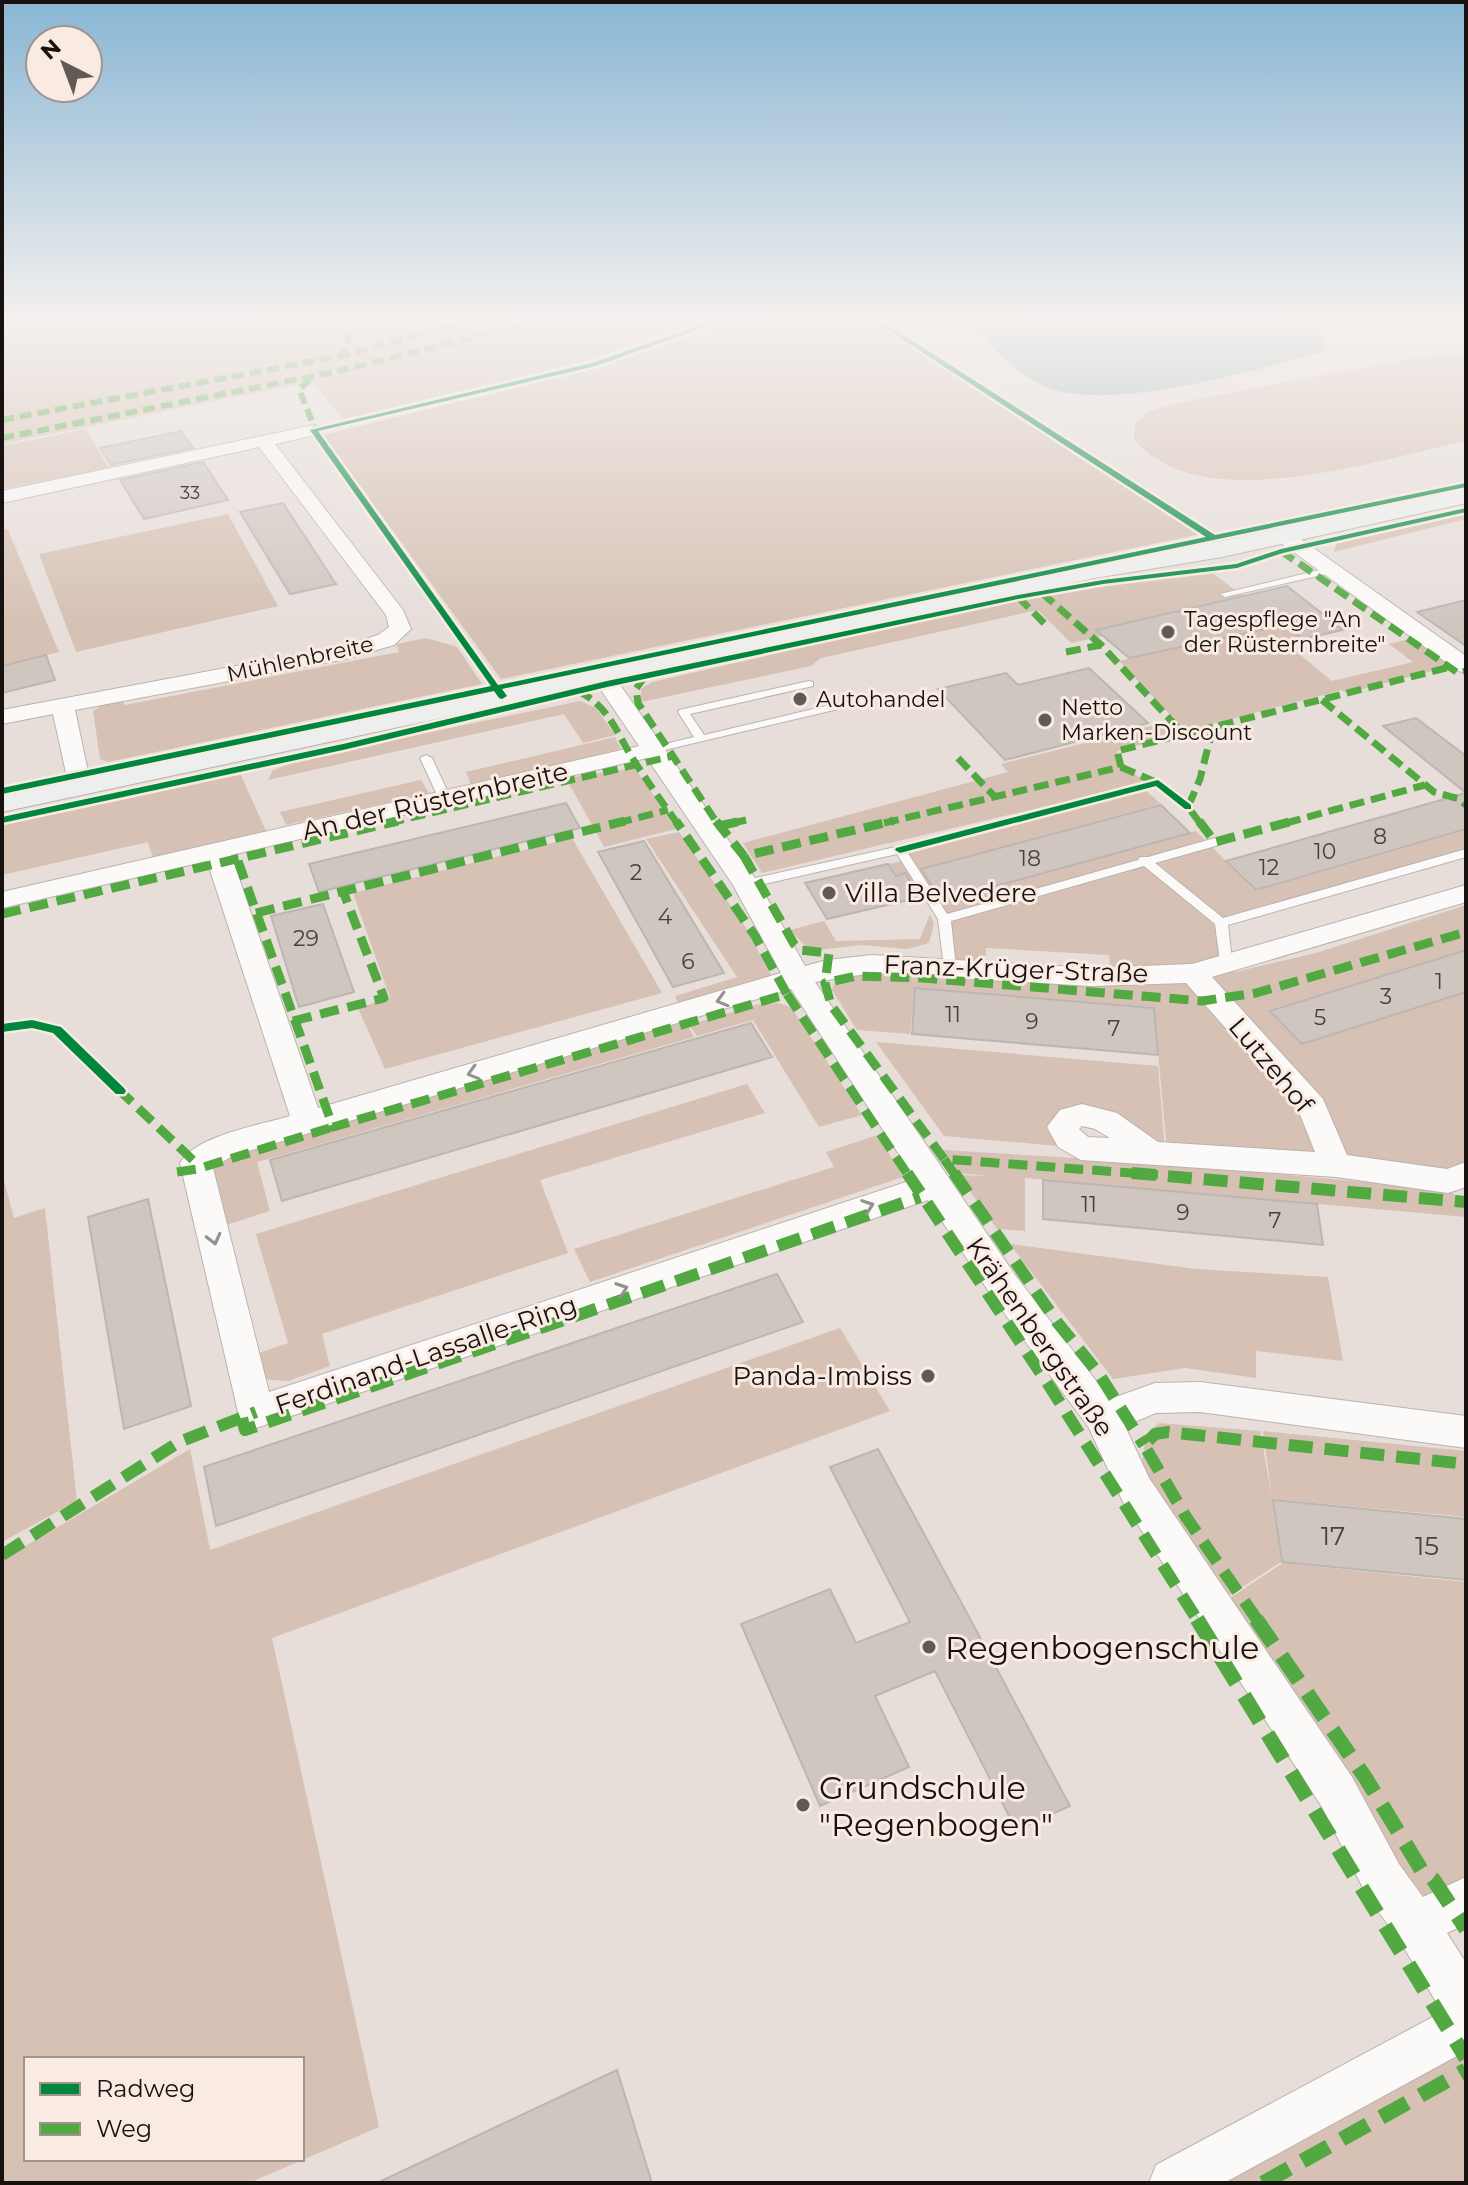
<svg xmlns="http://www.w3.org/2000/svg" width="1468" height="2185" viewBox="0 0 1468 2185" font-family="Montserrat,sans-serif">
<rect width="100%" height="100%" fill="#e7deda"/>
<g fill="#d6c1b4" fill-rule="evenodd">
<path d="M2,323h693l-111,38 -240,58 -32,-37 -310,62z"/>
<path d="M728,323h147l326,211 -700,145 -178,-244 276,-67z"/>
<path d="M1447,355l19,1v85c-87,18 -267,79 -332,-2l1,-15 15,-13 27,-8 237,-45z"/>
<path d="M86,429l23,39 -107,21v-43z"/>
<path d="M228,514l50,92 -202,46 -37,-98z"/>
<path d="M1462,514l4,5 -132,33 3,-10z"/>
<path d="M2,528l6,2 51,122 -57,13z"/>
<path d="M1211,572l90,67 -15,4 46,38 81,-19 -24,-18 28,-7 39,28 -110,28 -4,-3 -153,40 -9,-5 -61,-64 122,-27 -38,-29 -106,24 6,7 -32,7 -33,-33 -217,48 -10,8 -170,36v-13l11,-7 372,-85z"/>
<path d="M426,638l31,9 25,37 -374,78 -8,-3 -7,-48 9,-6 21,-4 2,4 274,-53 -3,-8z"/>
<path d="M580,701l16,7 19,27 -32,8 -19,-29 -296,66 5,-10 33,-12z"/>
<path d="M1167,722l22,10 -72,19 4,16 28,15 -387,91 -19,-30 265,-71 -7,-8z"/>
<path d="M615,737l6,12 -150,36 -5,-13z"/>
<path d="M635,768l41,61 -72,18 -38,-69z"/>
<path d="M240,773l26,58 -113,27 -5,-16 -146,33v-51z"/>
<path d="M421,780l8,13 -143,32 -6,-13z"/>
<path d="M1143,788l18,16 -234,63 25,31 244,-67 60,60 210,-61v22l-245,71 14,49 81,-19 150,-48v45l-196,62 32,33 164,-53v180l-19,8 -110,-15 -16,-36 14,35 -168,-12 -13,-145 -239,-19 -5,46 -53,-4 -25,-40 4,-14 38,-4 39,3 1,6v-16l211,13 -14,-1 -2,-22 -123,-7v22l-35,-3 -6,-48 -26,-39 8,16 -14,3 -24,-35 17,-4 -5,-9z"/>
<path d="M679,832l67,96 27,51 -91,33 -7,-16 62,-19 -91,-138z"/>
<path d="M572,838l90,155 -277,76 -27,-61 32,-10 -37,-105z"/>
<path d="M930,914l4,10 -5,19 -22,6 -46,-4 -51,6 -20,-21 34,-9 12,20 84,-2z"/>
<path d="M778,1003l13,4 71,108 -43,12 -66,-107 -56,16 -8,-11 66,-20z"/>
<path d="M681,1013l13,24 -437,125 13,49 -57,18 -16,-65z"/>
<path d="M876,1042l282,24 7,85 -51,-26 -47,-7 13,30 -136,-12z"/>
<path d="M747,1084l18,29 -225,67 28,73 -246,81 8,32 -42,15 -31,-2 -7,-23 38,-13 -32,-109z"/>
<path d="M878,1135l25,42 -313,105 -16,-33 260,-82 -8,-15z"/>
<path d="M943,1150l215,13 292,27 16,17v10l-441,-39v53l-28,-2 -39,-54 32,1 -33,-3z"/>
<path d="M2,1173l12,45 31,-10 32,293 -75,41z"/>
<path d="M1010,1244l186,25 132,8 15,84 -87,-10v27l-71,-10 -72,11z"/>
<path d="M840,1328l50,83 -618,227 107,489 -130,56h-247v-623l188,-111 20,101zM26,2059h276v100h-276z"/>
<path d="M1159,1423l101,8 12,66 -9,-66 203,20v66l-194,-18 9,63 -65,42 -78,-114 8,-55z"/>
<path d="M1283,1563l183,19v314l-50,26 -198,-316z"/>
<path d="M1466,2027v156h-288z"/>
</g>
<path fill="#9ab8b7" d="M982,323h332l14,28c-66,17 -223,64 -284,35 -26,-13 -47,-33 -66,-55z"/>
<g fill="#cfc6c0" stroke="#bcb6b2" stroke-width="2">
<path d="M181,431l12,17 -82,17 -11,-17z"/>
<path d="M203,462l25,38 -84,19 -24,-39z"/>
<path d="M283,503l53,81 -46,10 -50,-82z"/>
<path d="M1287,586l56,44 -41,9 -17,-14 -156,33 -33,-28z"/>
<path d="M1466,600v46l-49,-34z"/>
<path d="M46,655l9,25 -53,13v-27z"/>
<path d="M1089,668l59,55 -143,37 -67,-71 68,-16 12,12z"/>
<path d="M1416,718l50,38v73l-210,61 -30,-29 240,-68 -83,-67z"/>
<path d="M566,803l14,25 -261,64 -10,-28z"/>
<path d="M1161,805l29,28 -238,65 -6,-7 -9,2 -16,-24z"/>
<path d="M644,841l39,64 41,68 -51,14 -75,-135z"/>
<path d="M888,864l8,12 9,-3 16,24 -94,22 -22,-36z"/>
<path d="M323,904l31,88 -55,15 -28,-91z"/>
<path d="M1466,950v42l-164,52 -32,-33z"/>
<path d="M915,988l239,20 4,47 -246,-21z"/>
<path d="M751,1023l21,34 -490,144 -12,-41z"/>
<path d="M1043,1180l274,24 6,41 -280,-26z"/>
<path d="M148,1199l43,207 -67,23 -36,-212z"/>
<path d="M777,1274l26,48 -587,204 -12,-59z"/>
<path d="M878,1449l90,166 102,191 -54,24 -81,-159 -60,25 34,71 -89,39 -79,-182 89,-35 26,54 54,-21 -80,-155z"/>
<path d="M1273,1500l193,19v61l-184,-18z"/>
<path d="M617,2070l35,113h-275z"/>
</g>
<g fill="none" stroke-linecap="round" stroke-linejoin="round">
<defs>
<g id="lane">
<path d="M1332,567l3,1v4l-110,25 -5,-3z"/>
<path d="M809,681l4,1v4l-123,28 14,21 168,-40 5,3 -5,3 -220,52 -5,-3 1,-2 46,-11 -16,-25 1,-2z"/>
<path d="M426,755l6,3 19,41 -2,2 -4,1 -6,-3 -19,-41z"/>
<path d="M1215,838l4,1v6l-64,18 68,55 243,-69v8l-238,68 4,36 -6,4 -6,-4 -5,-37 -71,-58 -193,55 5,47 -6,4 -6,-4 -6,-49 -41,-65 -151,34 -6,-4 6,-4 154,-34 4,1 43,67 191,-54 2,-3h8z"/>
<path d="M32,1019l30,8 61,58 2,4 -2,4h-10l-60,-59 -21,-5 -30,4v-10z"/>
</g>
<g id="street">
<path d="M314,425l9,5 -3,4 -45,10 128,166 8,19 -17,16 -48,14 -271,51 16,76 -3,5h-18l-17,-77 -51,10v-14l341,-64 35,-11 11,-8 -3,-12 -127,-168 -257,56v-12z"/>
<path d="M1284,530l7,2 175,124v17l-8,-2 -181,-131 -3,-4 3,-4z"/>
<path d="M601,667l8,2 150,215 46,82 22,-6 45,-5 220,13 100,-4 274,-79v17l-254,75 111,122 24,56 100,14 19,-7v25l-18,6 -112,-16 -255,-17 -23,-13 -11,-20 13,-17 22,-6 35,9 41,29 157,10 -16,-40 -113,-129 -94,3 -220,-13 -57,9 200,293 95,124 45,-16 45,-1 266,34v32l-266,-36 -44,1 -31,13 24,52 203,299 47,87 24,33 43,-20v47l-19,9 19,30v88l-242,132h-75l7,-18 286,-153 -42,-71 -33,-45 -45,-89 -199,-305 -34,-74 -98,-133 -63,-95 -672,228 -13,-5 -5,-11 -58,-249c16,-28 81,-38 110,-47l-83,-255 -205,47v-16l637,-146 -49,-72zM647,758l86,127 48,88 -463,135 -87,-253zM791,989l124,190 -646,213 -56,-224 19,-12zM1082,1126l13,3 15,9 -22,-1 -9,-8z"/>
</g>
<path id="secondary" d="M1466,487v16l-244,54 -127,21 -155,33 -938,201v-20l938,-199 155,-31 127,-21z"/>
</defs>
<use href="#lane" stroke="#b9b3af" stroke-width="2"/>
<use href="#street" stroke="#b9b3af" stroke-width="2"/>
<use href="#secondary" stroke="#b9b3af" stroke-width="2"/>
<use href="#lane" fill="#fbfaf9" fill-rule="evenodd"/>
<use href="#street" fill="#fbfaf9" fill-rule="evenodd"/>
<use href="#secondary" fill="#edefee" fill-rule="evenodd"/>
<g stroke="#52a841" stroke-width="6" stroke-dasharray="12 6" stroke-linecap="butt">
<path d="M339,358l9,-10v-25"/>
<path d="M310,380l-11,9 18,45"/>
<path d="M2,420l339,-64 121,-33"/>
<path d="M2,438l332,-66 197,-49"/>
</g>
<g stroke="#52a841" stroke-width="7" stroke-dasharray="15 7" stroke-linecap="butt">
<path d="M1281,551l177,122 8,-2"/>
<path d="M1042,593l59,52 76,82 16,5"/>
<path d="M1018,597l28,28"/>
<path d="M1066,652l35,-7"/>
<path d="M645,676l-9,13 2,14 79,120"/>
<path d="M578,691c31,15 38,41 55,68 14,22 29,43 44,64"/>
<path d="M1322,700l112,92 25,7 7,6"/>
<path d="M958,758l37,39"/>
<path d="M1121,767l37,16"/>
<path d="M389,823l284,-67"/>
<path d="M617,823l51,-13"/>
<path d="M733,823l13,-3"/>
<path d="M884,823l237,-56 -4,-16 96,-24"/>
<path d="M1200,823l-12,-16 12,-28 13,-52 237,-60"/>
<path d="M1286,823l139,-38"/>
</g>
<g stroke="#52a841" stroke-width="9" stroke-dasharray="19 9" stroke-linecap="butt">
<path d="M716,821l28,35 149,-35"/>
<path d="M1199,821l16,21 78,-21"/>
<path d="M719,826l23,-5"/>
<path d="M744,856l50,88 6,6 29,3 -4,30"/>
<path d="M238,861l95,266 454,-133 -32,-58 -79,-115"/>
<path d="M256,913l369,-92"/>
<path d="M2,914l396,-93"/>
<path d="M787,994l121,181"/>
<path d="M293,1021l91,-23 -41,-107"/>
<path d="M118,1089l78,74"/>
<path d="M944,1159l-113,-154 -6,-22 31,-7 67,2 279,23 54,-8 210,-61"/>
<path d="M177,1172l20,-3 136,-42"/>
<path d="M955,1175l-11,-16 214,16"/>
</g>
<g stroke="#52a841" stroke-width="12" stroke-dasharray="24 12" stroke-linecap="butt">
<path d="M907,1173l143,214 148,234"/>
<path d="M954,1173l103,149 42,52 45,71"/>
<path d="M1132,1173l334,29"/>
<path d="M242,1418l3,12 675,-233"/>
<path d="M2,1555l177,-113 77,-30"/>
<path d="M1258,1621l-72,-104 -42,-72 11,-11 13,-2 298,32"/>
</g>
<g stroke="#52a841" stroke-width="15" stroke-dasharray="30 15" stroke-linecap="butt">
<path d="M1197,1619l269,439"/>
<path d="M1256,1619l109,158 57,94 11,8 33,50"/>
<path d="M1263,2183l203,-113"/>
</g>
<defs>
<g id="cycleway">
<path d="M707,323h10l-121,43 -278,65 180,254 708,-148 -329,-214h8l330,212 251,-52v4l-964,202 5,7 -5,3 -3,-1 -5,-7 -492,103v-6l489,-102 -181,-256 282,-67z"/>
<path d="M1466,508v4l-183,41 -46,15 -134,16 -85,15 -411,88 -264,63 -341,73v-6l341,-73 264,-63 411,-86 85,-15 133,-16 45,-15z"/>
<path d="M1158,780l33,25v4h-6l-29,-23 -256,67 -5,-3 1,-2z"/>
<path d="M32,1020l29,7 63,61 2,3 -2,3h-8l-63,-61 -21,-5 -30,4v-8z"/>
</g>
</defs>
<use href="#cycleway" stroke="#f9eae2" stroke-width="5"/>
<use href="#cycleway" fill="#00873e" fill-rule="evenodd"/>
</g>
<defs><path id="oneway-chevron" d="M-2-3.5L2.5 0L-2 3.5" fill="none" stroke-width="1.6" stroke-linecap="round" stroke-linejoin="round" transform="scale(2)"/></defs>
<g stroke="#949290">
<use href="#oneway-chevron" transform="translate(722 1000) rotate(164)"/>
<use href="#oneway-chevron" transform="translate(473 1073) rotate(164)"/>
<use href="#oneway-chevron" transform="translate(868 1206) rotate(-19)"/>
<use href="#oneway-chevron" transform="translate(214 1239) rotate(76)"/>
<use href="#oneway-chevron" transform="translate(622 1289) rotate(-19)"/>
</g>
<linearGradient id="sky" x2="0" y2="1"><stop stop-color="#89b6d4"/><stop offset="0.51" stop-color="#f4f0ee"/><stop offset="1" stop-color="#f4f0ee" stop-opacity="0"/></linearGradient>
<rect width="1468" height="629" fill="url(#sky)"/>
<g fill="#605956" stroke="#f9eae2" stroke-width="3">
<circle cx="1168" cy="632" r="8"/>
<circle cx="800" cy="699" r="8"/>
<circle cx="1045" cy="720" r="8"/>
<circle cx="829" cy="893" r="8"/>
<circle cx="928" cy="1376" r="8"/>
<circle cx="929" cy="1647" r="8"/>
<circle cx="803" cy="1805" r="8"/>
</g>
<g text-anchor="middle" dominant-baseline="central" stroke-width="6" stroke-linejoin="round" paint-order="stroke">
<g font-size="18" fill="#48423e">
<text x="190" y="493">33</text>
</g>
<g font-size="22" fill="#17120f" stroke="#f9eae2" text-anchor="start">
<text x="1184" y="619">Tagespflege "An<tspan x="1184" dy="25">der Rüsternbreite"</tspan></text>
<text x="816" y="699">Autohandel</text>
<text x="1061" y="707">Netto<tspan x="1061" dy="25">Marken-Discount</tspan></text>
</g>
<g font-size="22" fill="#17120f" stroke="#f9eae2">
<text transform="translate(300 659) rotate(-12)">Mühlenbreite</text>
</g>
<g font-size="22" fill="#48423e">
<text x="1380" y="836">8</text>
<text x="1325" y="851">10</text>
<text x="1030" y="858">18</text>
<text x="1269" y="867">12</text>
<text x="636" y="872">2</text>
<text x="665" y="916">4</text>
<text x="306" y="938">29</text>
<text x="688" y="961">6</text>
<text x="1439" y="981">1</text>
<text x="1386" y="996">3</text>
<text x="953" y="1014">11</text>
<text x="1320" y="1017">5</text>
<text x="1032" y="1021">9</text>
<text x="1114" y="1028">7</text>
<text x="1089" y="1204">11</text>
<text x="1183" y="1212">9</text>
<text x="1275" y="1220">7</text>
</g>
<g font-size="26" fill="#17120f" stroke="#f9eae2">
<text transform="translate(435 801) rotate(-13)">An der Rüsternbreite</text>
<text transform="translate(1016 969) rotate(2)">Franz-Krüger-Straße</text>
<text transform="translate(1271 1065) rotate(50)">Lutzehof</text>
<text transform="translate(1040 1337) rotate(55)">Krähenbergstraße</text>
<text transform="translate(426 1355) rotate(-19)">Ferdinand-Lassalle-Ring</text>
</g>
<g font-size="26" fill="#17120f" stroke="#f9eae2" text-anchor="start">
<text x="845" y="893">Villa Belvedere</text>
<text x="912" y="1376" text-anchor="end">Panda-Imbiss</text>
</g>
<g font-size="26" fill="#48423e">
<text x="1333" y="1536">17</text>
<text x="1427" y="1546">15</text>
</g>
<g font-size="32" fill="#17120f" stroke="#f9eae2" text-anchor="start">
<text x="945" y="1647">Regenbogenschule</text>
<text x="819" y="1787">Grundschule<tspan x="819" dy="37">"Regenbogen"</tspan></text>
</g>
</g>
<rect width="1468" height="2185" fill="none" stroke="#17120f" stroke-width="8"/>
<rect x="24" y="2057" width="280" height="104" fill="#f9eae2" stroke="#9f948e" stroke-width="2"/>
<rect x="40" y="2083" width="40" height="12" fill="#00873e" stroke="#9f948e" stroke-width="2"/>
<text x="96" y="2097" font-size="24" fill="#17120f">Radweg</text>
<rect x="40" y="2123" width="40" height="12" fill="#52a841" stroke="#9f948e" stroke-width="2"/>
<text x="96" y="2137" font-size="24" fill="#17120f">Weg</text>
<g transform="translate(64 64) rotate(318)"><circle r="38" fill="#f9eae2" stroke="#9f948e" stroke-width="2"/>
<path d="M0-6L14 30L0 20L-14 30Z" fill="#605956"/>
<text y="-12" font-size="22" font-weight="bold" text-anchor="middle" fill="#17120f">N</text>
</g>
</svg>
